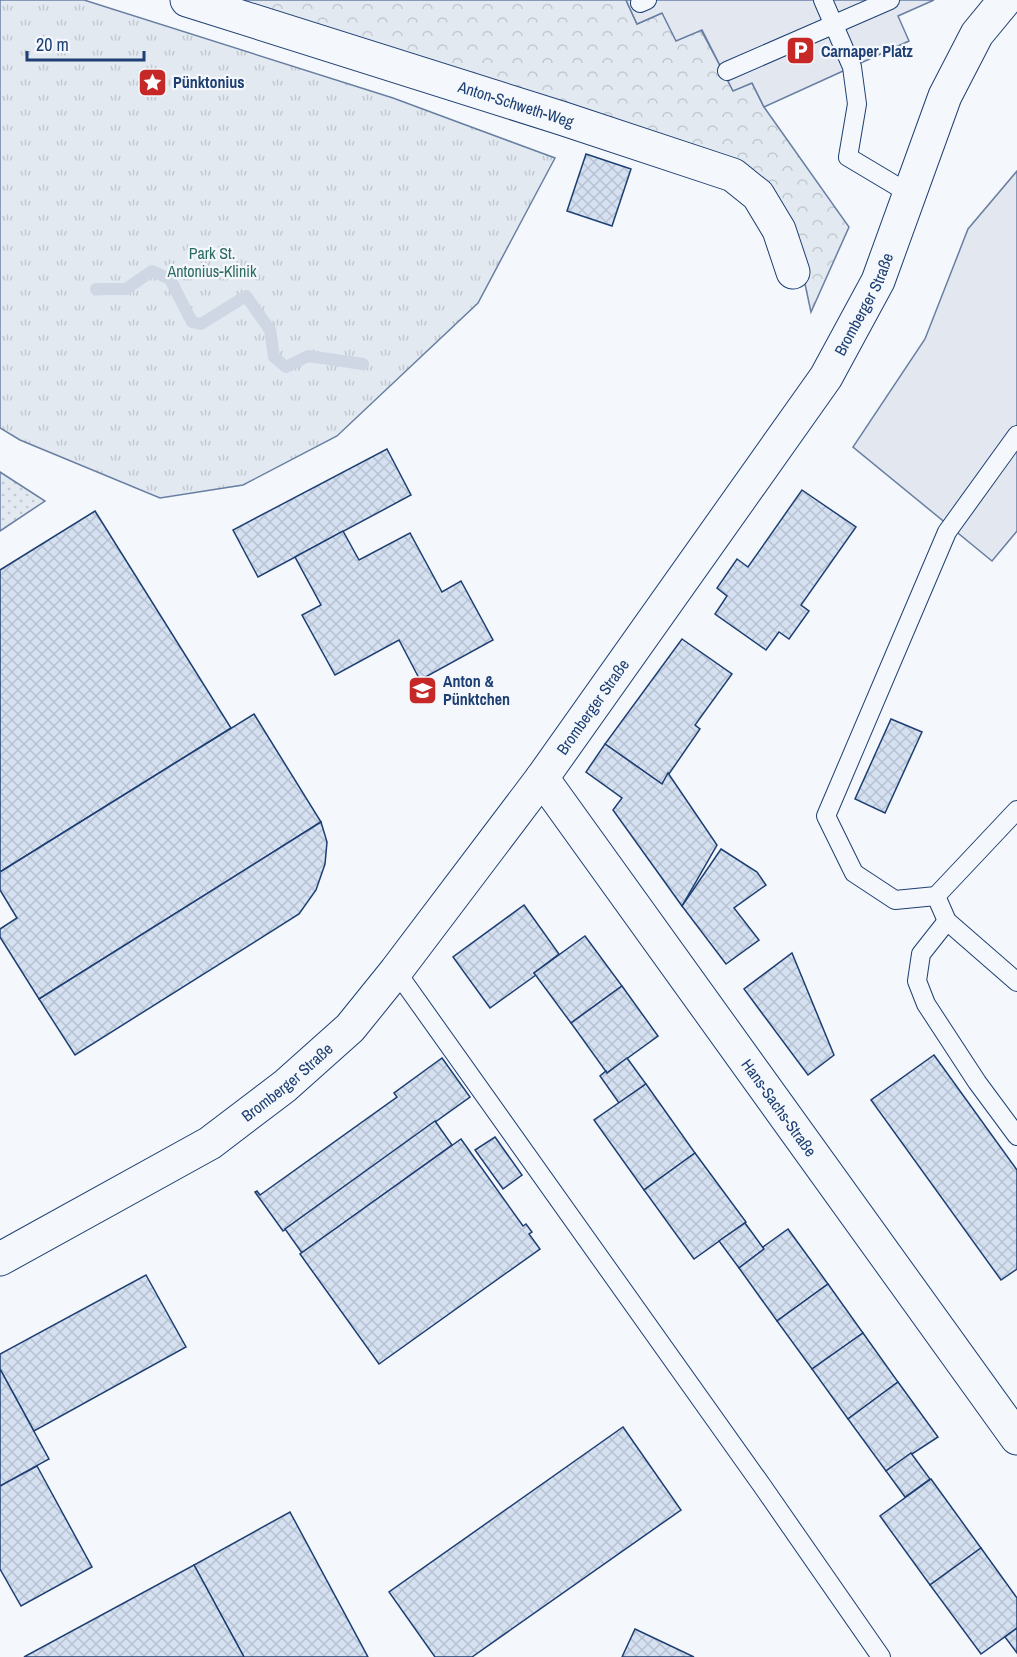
<svg xmlns="http://www.w3.org/2000/svg" width="1017" height="1657" viewBox="0 0 1017 1657" font-family="'Archivo Narrow',sans-serif">
<defs>
<pattern id="grass-dots" width="8" height="8" patternUnits="userSpaceOnUse" patternTransform="scale(1.5)"><rect width="8" height="8" fill="#e3e9f0"/><path d="M2 2h.1M6 6h.1" fill="none" stroke="#c2c9d1" stroke-width="1.8" stroke-linecap="round"/></pattern>
<pattern id="forest-crowns" width="20" height="18" patternUnits="userSpaceOnUse" patternTransform="scale(1.5)"><rect width="20" height="18" fill="#e3e9f0"/><path d="M2 6a3 3 0 1 1 6 0M12 15a3 3 0 1 1 6 0" fill="none" stroke="#c2c9d1"/></pattern>
<pattern id="park-tufts" width="24" height="20" patternUnits="userSpaceOnUse" patternTransform="scale(1.5)"><rect width="24" height="20" fill="#e3e9f0"/><path d="M3 7l-1-3M5 7V3M7 7l1-3M15 17l-1-3M17 17v-4M19 17l1-3" fill="none" stroke="#c2c9d1"/></pattern>
<pattern id="building-cross-hatch" width="8" height="8" patternUnits="userSpaceOnUse" patternTransform="scale(1.5)"><rect width="8" height="8" fill="#d5e0f0"/><path d="M0 0l8 8M0 8l8-8" fill="none" stroke="#b6c1d1"/></pattern>
</defs>
<rect width="100%" height="100%" fill="#f4f7fb"/>
<path fill="url(#grass-dots)" stroke="#687fa3" stroke-width="1.5" d="M0,472l45,29 -45,30z"/>
<path fill="url(#forest-crowns)" stroke="#687fa3" stroke-width="1.5" d="M232,0h394l11,24 25,-11 39,17 32,60 19,-7 12,24 85,120 -38,85 -9,-42 -35,-82z"/>
<path fill="url(#park-tufts)" stroke="#687fa3" stroke-width="1.5" d="M0,0h84l309,98 162,60 -77,145 -141,133 -94,49 -83,13 -140,-58 -20,-12z"/>
<g fill="#e3e8f0" stroke="#687fa3" stroke-width="1.5">
<path d="M626,0h308l-36,16 11,25 -145,66 -12,-24 -19,8 -31,-61 -26,11 -14,-28 -25,11z"/>
<path d="M1017,171v360l-25,30 -139,-114 72,-108 43,-110z"/>
</g>
<g fill="none" stroke-linecap="round" stroke-linejoin="round">
<path stroke="#cfd7e4" stroke-width="12" d="M96,289h30l26,-18 18,8 22,43 9,2 45,-28 24,34 4,27 12,10 22,-11 55,8"/>
</g>
<g fill="url(#building-cross-hatch)" stroke="#1d3f73" stroke-width="1.5">
<path d="M586,154l45,15 -19,57 -45,-15z"/>
<path d="M387,449l24,46 -153,82 -25,-47z"/>
<path d="M802,490l54,37 -55,78 8,6 -20,28 -10,-7 -13,18 -51,-36 12,-18 -10,-8 20,-29 11,8z"/>
<path d="M95,511l136,217 -231,144v-302z"/>
<path d="M343,531l16,29 51,-27 32,59 19,-11 32,59 -73,40 -21,-40 -64,35 -33,-60 19,-10 -26,-48z"/>
<path d="M682,639l50,35 -37,51 5,4 -38,55 -57,-40z"/>
<path d="M254,714l67,108 -282,177 -39,-62v-8l17,-11 -17,-28v-18z"/>
<path d="M891,719l31,13 -37,81 -30,-14z"/>
<path d="M605,744l57,40 6,-11 49,72 -35,61 -69,-96 9,-12 -36,-26z"/>
<path d="M321,822l6,20 -2,22 -9,26 -17,24 -224,141 -36,-56z"/>
<path d="M721,849l36,23 9,13 -32,23 25,32 -33,24 -44,-58z"/>
<path d="M524,905l35,49 -25,19 2,2 -46,33 -37,-51z"/>
<path d="M585,936l37,50 -51,37 -37,-50z"/>
<path d="M792,953l42,102 -26,20 -64,-86z"/>
<path d="M622,986l36,50 -51,37 -36,-50z"/>
<path d="M934,1055l83,115v99l-16,11 -130,-180z"/>
<path d="M442,1058l28,39 -187,134 -28,-39 2,-1 3,4 137,-98 -3,-4z"/>
<path d="M627,1058l19,26 -27,19 -19,-27 6,-5 1,2z"/>
<path d="M646,1084l49,69 -51,37 -50,-70z"/>
<path d="M435,1121l17,24 -150,108 -17,-24z"/>
<path d="M495,1137l27,38 -19,14 -28,-39z"/>
<path d="M461,1139l62,87 3,-2 6,8 -3,2 11,15 -161,115 -79,-110z"/>
<path d="M695,1153l51,69 -52,37 -50,-69z"/>
<path d="M745,1223l19,26 -25,19 -20,-27z"/>
<path d="M788,1229l40,55 -51,37 -38,-53 25,-19 -1,-2z"/>
<path d="M146,1275l40,72 -152,84 -34,-62v-15z"/>
<path d="M828,1284l35,49 -51,36 -35,-48z"/>
<path d="M863,1333l35,49 -50,37 -36,-50z"/>
<path d="M0,1369l49,90 -49,27z"/>
<path d="M898,1382l40,55 -52,34 -38,-52z"/>
<path d="M623,1427l58,83 -209,147h-37l-46,-65z"/>
<path d="M911,1453l19,26 -25,18 -19,-26z"/>
<path d="M37,1466l55,101 -71,39 -21,-37v-83z"/>
<path d="M931,1479l50,69 -51,37 -50,-69z"/>
<path d="M290,1512l78,145h-124l-50,-92z"/>
<path d="M981,1548l36,50v30l-36,26 -51,-69z"/>
<path d="M194,1565l50,92h-220z"/>
<path d="M1017,1628v25l-12,-16z"/>
<path d="M635,1629l59,28h-72z"/>
</g>
<g fill="none" stroke-linecap="round" stroke-linejoin="round">
<defs>
<g id="service">
<path d="M823,0l29,67 5,37 -9,53 62,37"/>
<path d="M640,3l7,-3"/>
<path d="M727,71l163,-71"/>
<path d="M1017,810l-81,86 11,25 70,61"/>
<path d="M936,896l-41,4 -41,-27 -28,-57 121,-284 70,-97"/>
<path d="M947,921l-26,33 -4,27 9,23 51,78 40,54"/>
<path d="M396,971l367,516 118,170"/>
</g>
<g id="minor">
<path id="s1" d="M187,0l374,118 172,57 25,20 21,35 14,42"/>
<path id="s2" d="M542,778l475,660"/>
<path id="s3" d="M0,1259l210,-116 75,-57 65,-58 46,-57 146,-193 284,-401 52,-96 67,-185 32,-62 28,-34"/>
</g>
</defs>
<use href="#service" stroke="#1d3f73" stroke-width="20"/>
<use href="#minor" stroke="#1d3f73" stroke-width="35"/>
<use href="#service" stroke="#f4f7fb" stroke-width="18"/>
<use href="#minor" stroke="#f4f7fb" stroke-width="33"/>
</g>
<defs>
<symbol id="parking-square" viewBox="-11 -11 22 22"><rect x="-9" y="-9" width="18" height="18" rx="4" fill="#c62828" stroke="#f4f7fb"/><path d="M-3.5-5.5H1a3.5 3.5 0 0 1 0 7H-1V5.5H-3.5ZM-1-3.4V-.6H.8a1.4 1.4 0 0 0 0-2.8Z" fill="#fff"/></symbol>
<symbol id="sight-square" viewBox="-11 -11 22 22"><rect x="-9" y="-9" width="18" height="18" rx="4" fill="#c62828" stroke="#f4f7fb"/><path d="M0-6L1.8-2.2L6-1.7L2.9 1.2L3.7 5.4L0 3.3L-3.7 5.4L-2.9 1.2L-6-1.7L-1.8-2.2Z" fill="#fff"/></symbol>
<symbol id="school-square" viewBox="-11 -11 22 22"><rect x="-9" y="-9" width="18" height="18" rx="4" fill="#c62828" stroke="#f4f7fb"/><path d="M0-5L7-2L0 1L-7-2ZM-4 1L0 2.5L4 1V4Q0 6-4 4Z" fill="#fff"/></symbol>
</defs>
<g fill-rule="evenodd">
<use href="#parking-square" x="784" y="34" width="33" height="33"/>
<use href="#sight-square" x="136" y="66" width="33" height="33"/>
<use href="#school-square" x="406" y="674" width="33" height="33"/>
</g>
<g text-anchor="middle" dominant-baseline="central" stroke-width="4.5" stroke-linejoin="round" paint-order="stroke">
<g font-size="16" font-weight="bold" fill="#1d3f73" stroke="#f4f7fb" text-anchor="start">
<text x="821" y="51">Carnaper Platz</text>
<text x="173" y="82">Pünktonius</text>
<text x="443" y="681">Anton &amp;<tspan x="443" dy="18">Pünktchen</tspan></text>
</g>
<g font-size="16" fill="#1d3f73" stroke="#f4f7fb">
<text stroke="none"><textPath href="#s1" startOffset="345">Anton-Schweth-Weg</textPath></text>
<text stroke="none"><textPath href="#s3" startOffset="1310">Bromberger Straße</textPath></text>
<text stroke="none"><textPath href="#s3" startOffset="824">Bromberger Straße</textPath></text>
<text stroke="none"><textPath href="#s3" startOffset="338">Bromberger Straße</textPath></text>
<text stroke="none"><textPath href="#s2" startOffset="406">Hans-Sachs-Straße</textPath></text>
</g>
<g font-size="16" fill="#2c6c60" stroke="#f4f7fb">
<text x="212" y="253">Park St.<tspan x="212" dy="18">Antonius-Klinik</tspan></text>
</g>
</g>
<path d="M27 51v9h117v-9" fill="none" stroke="#1d3f73" stroke-width="3"/>
<text x="36" y="51" font-size="18" fill="#1d3f73" stroke="#f4f7fb" stroke-width="4.5" paint-order="stroke">20 m</text>
</svg>
